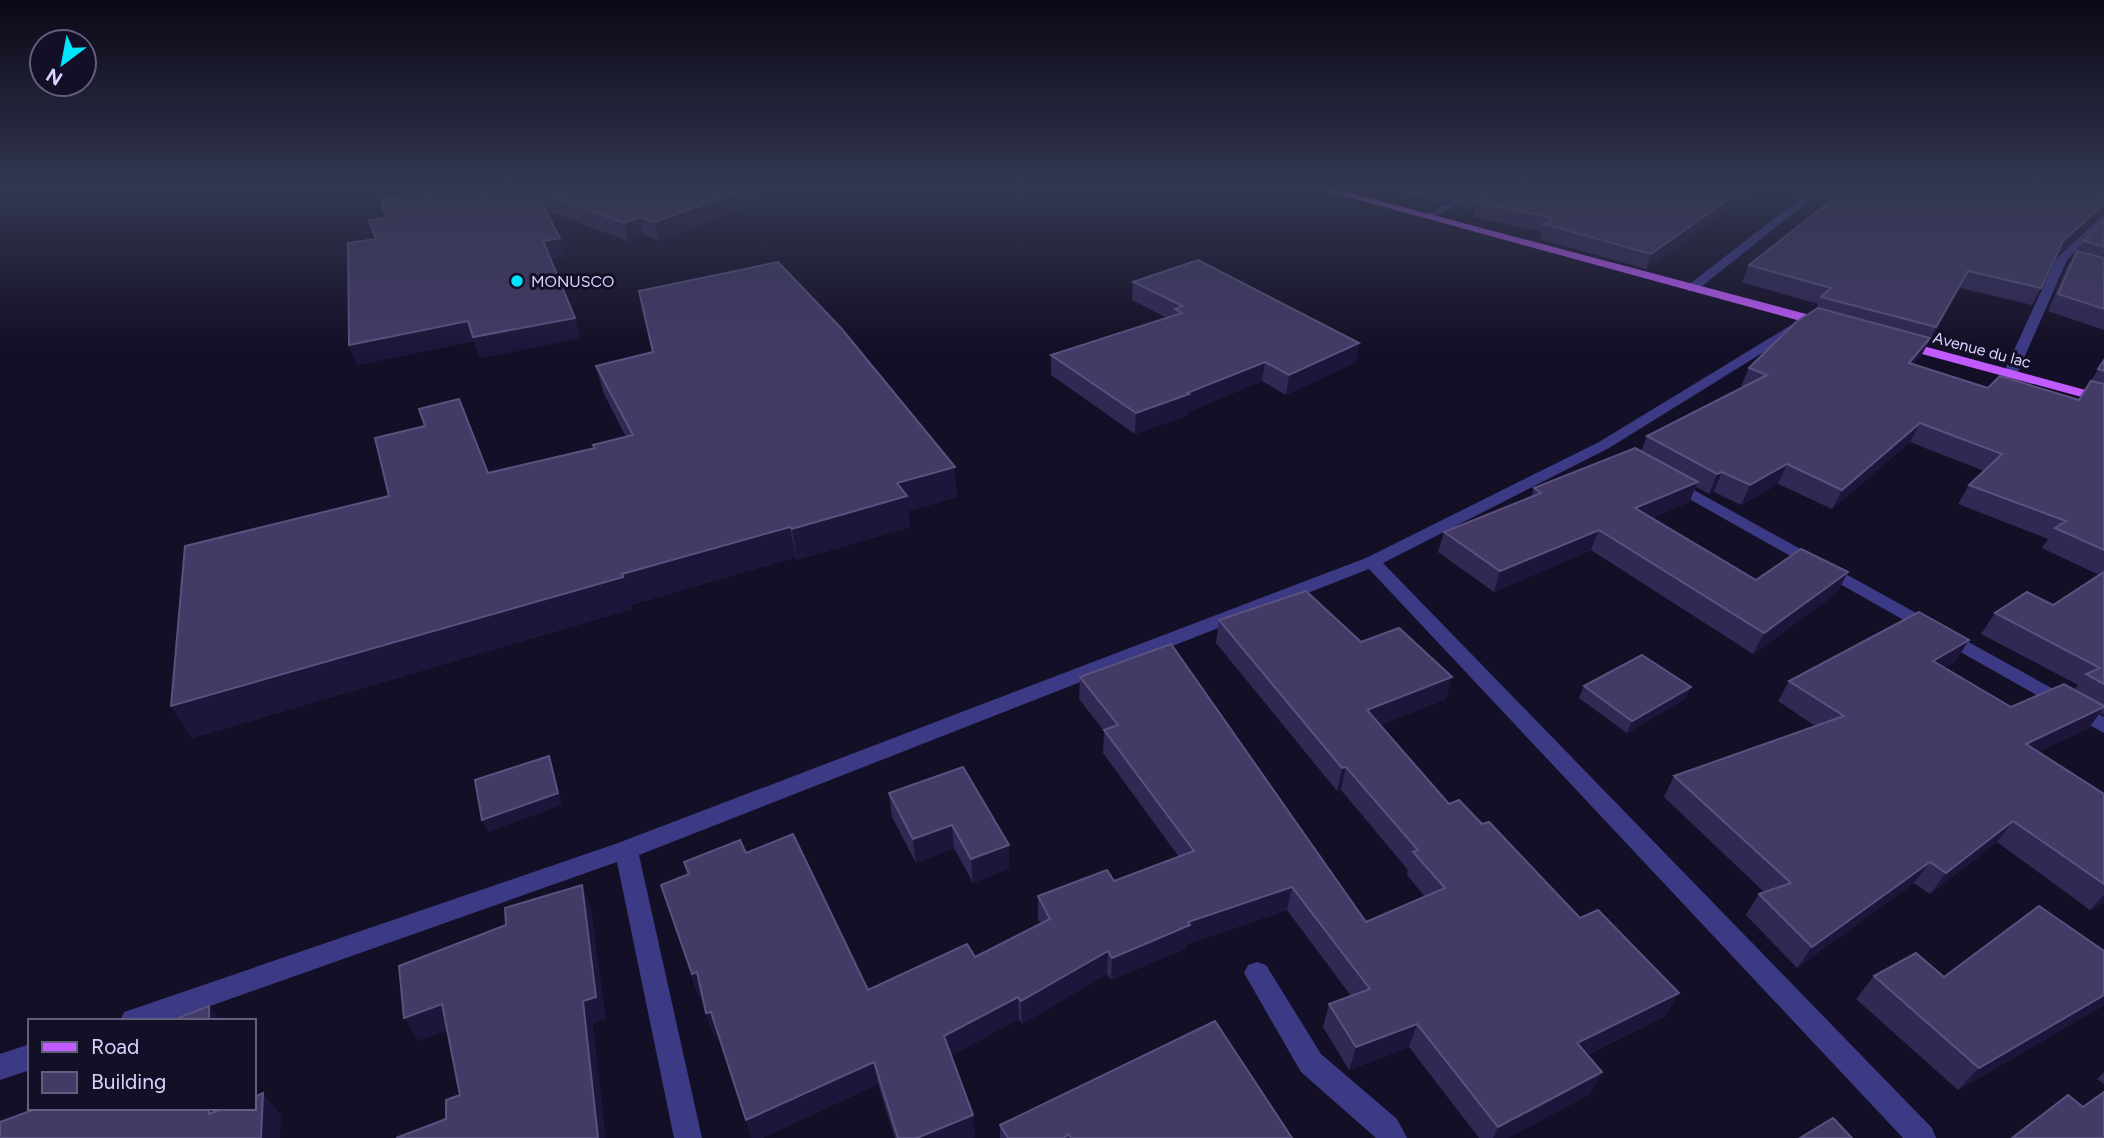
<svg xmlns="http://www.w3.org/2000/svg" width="2104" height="1138" viewBox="0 0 2104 1138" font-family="Figtree,sans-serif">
<rect width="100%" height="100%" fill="#130f26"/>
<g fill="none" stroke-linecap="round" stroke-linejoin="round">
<g fill="#3d3a85" fill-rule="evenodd">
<path d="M1477,189h13l-58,29 -9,-2z"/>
<path d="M1813,189h11l-128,102h-8v-6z"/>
<path d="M2104,214v9l-37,37 -50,114 -7,4 -5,-1 -2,-3 53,-115z"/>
<path d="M1801,319l6,4 -1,3 -197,122 -226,115 549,565 4,10h-33l-534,-569 -730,286 63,283h-28l-57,-276 -449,159h-48l4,-9 9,-3 485,-166 748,-285 233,-116z"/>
<path d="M1674,479l430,238v16l-436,-246 -2,-3z"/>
<path d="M1257,962l9,3 55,89 76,65 10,19h-31l-75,-66 -57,-99 4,-8z"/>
<path d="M30,1044v26l-30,10v-26z"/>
</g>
<g fill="#c25bff" fill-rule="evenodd">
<path d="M1319,189h16l494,131 1,3 -6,4 -5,-1z"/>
<path d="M1901,340l203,55v8l-208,-56v-6z"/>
</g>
</g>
<g fill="#312854">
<path d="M496,189h256l2,15 -95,37 -15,-6 -16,6 -83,-31 20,47 -15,3 25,58 5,20 -100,20 -6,-17 -117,24 -8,-20 27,-106 10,-21z"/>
<path d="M1389,189h368l-111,80 -106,-30 2,-7 -69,-15 1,-7 -14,-3 3,-14 -19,10z"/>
<path d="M2104,189v22l-47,44 -16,33 -9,17 -72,-17 -39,68 -7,8 74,24 91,12 25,-40v355l-4,-2 -11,15 -51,24 66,42v108l-14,8 -93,-68 -67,52 -16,-11 -117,85 -51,-53 13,-21 5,-2 -100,-95 10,-21 141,-50 -37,-25 11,-20 167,-20 -12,7 67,39 63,-17 4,-5 -97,-51 14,-21 58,-8 46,-30 -57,-27 6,-9 -90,-35 11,-19 15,-14 -74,-29 -78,67 -54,-25 -37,21 -27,-13 -5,2 -13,-7 -7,15 -37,16 104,62 81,13 -84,61 -162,-104 -97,42 -56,-40 6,-20 87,-35 3,-9 107,-37 6,-15 96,-49 -2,-1 8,-18 67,-59 2,-5 -76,-22 7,-17z"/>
<path d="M2104,220v110l-56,-19 19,-44 10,-16h1l6,-10z"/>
<path d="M1133,282l226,61 -3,19 -70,33 -24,-14 -74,31v3l-53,19 -84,-59v-20l116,-37 -35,-18z"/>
<path d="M596,366l361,131 -49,14 2,16 -113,33 -1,-3 -165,48 1,4 -440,129 -21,-32 218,-210 205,-48 32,-11 -22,-43z"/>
<path d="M1219,620l142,22 85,57 -66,26 69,79 216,212 -78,39 3,39 -82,44h-29l-70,-91 -60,23 -26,-43 6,-23 22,-8 -64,-86 -100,34v4l-76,32 -4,-6 -85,50 -3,-5 -68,37 24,81 -80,1 -17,-54 -116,54h-10l-34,-104 -4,2 -8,-23 -4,-18 -3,2 -38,-112 27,-11 -4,-12 62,-9 122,137 107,-33 65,-34 -2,-4v-23l76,-15 65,-24 -76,-104 1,-22 -25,-32 1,-22 286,245 59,-25 -18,-22 1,-5 -67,-80 -4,1 -121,-148z"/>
<path d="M1584,686l107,1 -6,12 -58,34 -48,-35z"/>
<path d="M889,793l120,52v23l-36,15 -19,-35 -38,15 -24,-46z"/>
<path d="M2104,951v54l-146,85 -102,-91 18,-23 70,1z"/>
<path d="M2104,1072v12l-7,-5z"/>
<path d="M1000,1125l292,13h-292z"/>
</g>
<g fill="#1d163a">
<path d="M745,189h7l2,15 -95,37 -4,-19z"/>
<path d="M1447,189h24l-27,14z"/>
<path d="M1743,189h14l-111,80 5,-15z"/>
<path d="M2104,204v7l-50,46 9,-16z"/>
<path d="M640,217l4,18 -16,6 -4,-18z"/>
<path d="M560,238l5,19 -17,3 -5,-19z"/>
<path d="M1968,271l-8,17 -33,57 9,-18z"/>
<path d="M575,318l5,20 -100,20 -7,-21z"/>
<path d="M468,321l6,20 -117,24 -8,-20z"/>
<path d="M1930,338l-9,18 -22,25 10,-18z"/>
<path d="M1359,343l-3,19 -70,33 3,-20z"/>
<path d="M1265,362l-3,19 -74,31v3l-53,19 1,-21z"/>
<path d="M1920,423l-10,19 -78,67 10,-19z"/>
<path d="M1787,464l-9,20 -37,21 9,-20z"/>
<path d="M955,467l2,30 -49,14 2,16 -113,33 -5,-31 105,-46z"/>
<path d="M1722,472l-8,20 -5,2 8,-20z"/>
<path d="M1698,482l-9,20 -61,27 7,-21z"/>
<path d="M790,527l6,30 -165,48 1,4 -440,129 -21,-32 451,-132z"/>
<path d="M1599,530l-8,20 -97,42 6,-21z"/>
<path d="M1848,572l-11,21 -84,61 11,-21z"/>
<path d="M1969,640l-13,21 -36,20 13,-20z"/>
<path d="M1452,677l-6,22 -84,34 5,-23z"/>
<path d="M1691,687l-6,12 -58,34 5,-12z"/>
<path d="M2104,707l-15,21 -78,37 15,-21z"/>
<path d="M549,756l4,12 9,37 -74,27 -6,-12z"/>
<path d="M1346,767l-5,23 -4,1 5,-23z"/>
<path d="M2013,821l-16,21 -67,52 16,-21z"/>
<path d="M952,825l2,23 -38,15 -3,-24z"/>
<path d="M1009,845v23l-36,15 -2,-24z"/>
<path d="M1930,862l-16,21 -117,85 15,-21z"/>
<path d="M582,885l9,23 15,112 -13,4 13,114h-8l-15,-137z"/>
<path d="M1292,887l-5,23 -100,34v4l-76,32 1,-22 76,-36z"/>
<path d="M2104,895v7l-14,8z"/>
<path d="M1108,951l-1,23 -85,50 -1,-23z"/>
<path d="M697,972l7,23 -5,2 -7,-23z"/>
<path d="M1679,993l-14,23 -99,49 11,-22z"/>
<path d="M2104,995v10l-146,85 21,-22z"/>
<path d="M1018,997l1,22 -73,40 -2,-23z"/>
<path d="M442,1004l14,23 -38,14 -14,-23z"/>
<path d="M209,1006l12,15h-12z"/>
<path d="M711,1012l7,22 -4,2 -8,-23z"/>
<path d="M1417,1024l-8,23 -60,23 7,-23z"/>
<path d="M874,1062l4,22 -116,54h-10l-6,-18z"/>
<path d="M1602,1072l-12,22 -82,44h-15l5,-11z"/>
<path d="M263,1093l18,22 -1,23h-19z"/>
<path d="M209,1108h20l-20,6z"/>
<path d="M973,1115l2,22 -2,1h-56z"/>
</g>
<g fill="#433a66" stroke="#5a527e" stroke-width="2">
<path d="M450,189h28l2,5 16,-5h249l-90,33 -15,-5 -16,6 -89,-33 25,48 -17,3 32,77 -102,19 -5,-16 -119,24 -1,-102 28,-4 -7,-19 17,-2 -5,-18z"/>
<path d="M1471,189h272l-92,65 -107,-30 9,-6 -77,-16 6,-5 -19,-4z"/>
<path d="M1846,189h258v15l-41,37 -22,47 -73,-17 -32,56 -115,-30 10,-9 -82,-23z"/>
<path d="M2104,220v27l-20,-6z"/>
<path d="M2077,251l27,7v51l-46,-15z"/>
<path d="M1198,260l161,83 -70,32 -24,-13 -78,31 2,1 -53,19 -85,-58 131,-42 -7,-4 8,-3 -50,-24z"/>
<path d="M778,262l63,66 114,139 -58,16 10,13 -115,33 -2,-2 -168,47 1,3 -452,129 14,-160 204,-50 -14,-58 50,-12 -6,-17 40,-10 29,74 107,-25 -2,-3 40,-10 -37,-69 57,-14 -14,-61z"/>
<path d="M1818,308l112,30 -21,25 79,25 12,-12 79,24 12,-19 13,3v166l-49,-22 11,-7 -97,-36 33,-31 -82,-31 -78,67 -55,-26 -37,21 -28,-13 -5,2 -70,-38 120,-61 -18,-7 47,-46z"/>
<path d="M2104,360v11l-6,-2z"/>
<path d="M1635,448l63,34 -63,26 121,72 45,-31 47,23 -84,61 -165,-103 -99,41 -56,-39 97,-39 -7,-5z"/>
<path d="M2104,572v112l-18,-10 14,-6 -105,-55 32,-21 26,13z"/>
<path d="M1306,591l55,51 38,-14 53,49 -85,33 82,94 10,-4 23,24 7,-2 91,96 18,-8 81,83 -102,50 25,29 -104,55 -81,-103 -61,23 -27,-43 41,-15 -78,-102 -104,35 2,3 -78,33 -4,-7 -87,50 -3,-4 -74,39 29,79 -56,23h-19l-24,-76 -128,58 -35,-108 -5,1 -9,-41 -5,2 -31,-89 28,-11 -5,-12 56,-22 6,13 47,-19 75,156 99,-46 8,13 75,-38 -12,-23 69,-26 7,11 80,-30 -90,-121 14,-5 -38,-48 91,-33 195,278 79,-34 -32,-36 5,-2 -72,-83 -4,1 -123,-148z"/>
<path d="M1919,612l50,28 -36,21 78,46 53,-23 40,22v1l-78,37 78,50v90l-91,-63 -67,52 -16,-11 -118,85 -53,-53 32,-11 -117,-107 170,-60 -55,-35z"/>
<path d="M1642,655l49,32 -59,34 -48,-35z"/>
<path d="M549,756l9,37 -76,27 -7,-40z"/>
<path d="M963,767l46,78 -38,14 -19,-34 -39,14 -24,-46z"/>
<path d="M582,885l14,112 -13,4 15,137h-202l50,-19v-19l14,-5 -18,-91 -38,14 -5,-52 107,-41 -1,-17z"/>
<path d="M2039,906l65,45v44l-125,73 -105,-92 42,-23 28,24z"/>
<path d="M209,1006v15h-38z"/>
<path d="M1215,1021l77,117h-221l-2,-4 -6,4h-55l-8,-13z"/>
<path d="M2104,1092v46h-92l56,-43 15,12z"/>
<path d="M263,1093l-2,45h-261v-16l38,-14h171v6l15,-6h30v-11z"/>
<path d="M1833,1118l19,20h-52z"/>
</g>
<linearGradient id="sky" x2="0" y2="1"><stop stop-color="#0a0815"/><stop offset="0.54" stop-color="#333752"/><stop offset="1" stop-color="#333752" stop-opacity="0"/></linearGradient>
<rect width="2104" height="348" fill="url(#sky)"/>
<circle fill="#00e5ff" stroke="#130f26" stroke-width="2.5" cx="517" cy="281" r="7"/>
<g text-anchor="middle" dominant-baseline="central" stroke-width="6" stroke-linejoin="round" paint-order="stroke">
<g font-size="16" fill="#d9d4ff" stroke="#130f26" text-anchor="start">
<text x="531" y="281">MONUSCO</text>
</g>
<g font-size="16" fill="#d9d4ff" stroke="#130f26">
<text transform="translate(1982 350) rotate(15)">Avenue du lac</text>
</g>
</g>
<rect x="28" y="1019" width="228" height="91" fill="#130f26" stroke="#625e7d" stroke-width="2"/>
<rect x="42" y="1042" width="35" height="10" fill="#c25bff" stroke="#625e7d" stroke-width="2"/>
<text x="91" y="1054" font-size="21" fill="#d9d4ff">Road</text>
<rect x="42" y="1072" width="35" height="21" fill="#433a66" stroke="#625e7d" stroke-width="2"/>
<text x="91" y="1089" font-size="21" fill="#d9d4ff">Building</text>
<g transform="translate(63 63) rotate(212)"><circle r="33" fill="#130f26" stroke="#625e7d" stroke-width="2"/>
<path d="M0-5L12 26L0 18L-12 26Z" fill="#00e5ff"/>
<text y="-10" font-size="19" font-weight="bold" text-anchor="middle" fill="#d9d4ff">N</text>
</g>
</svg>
